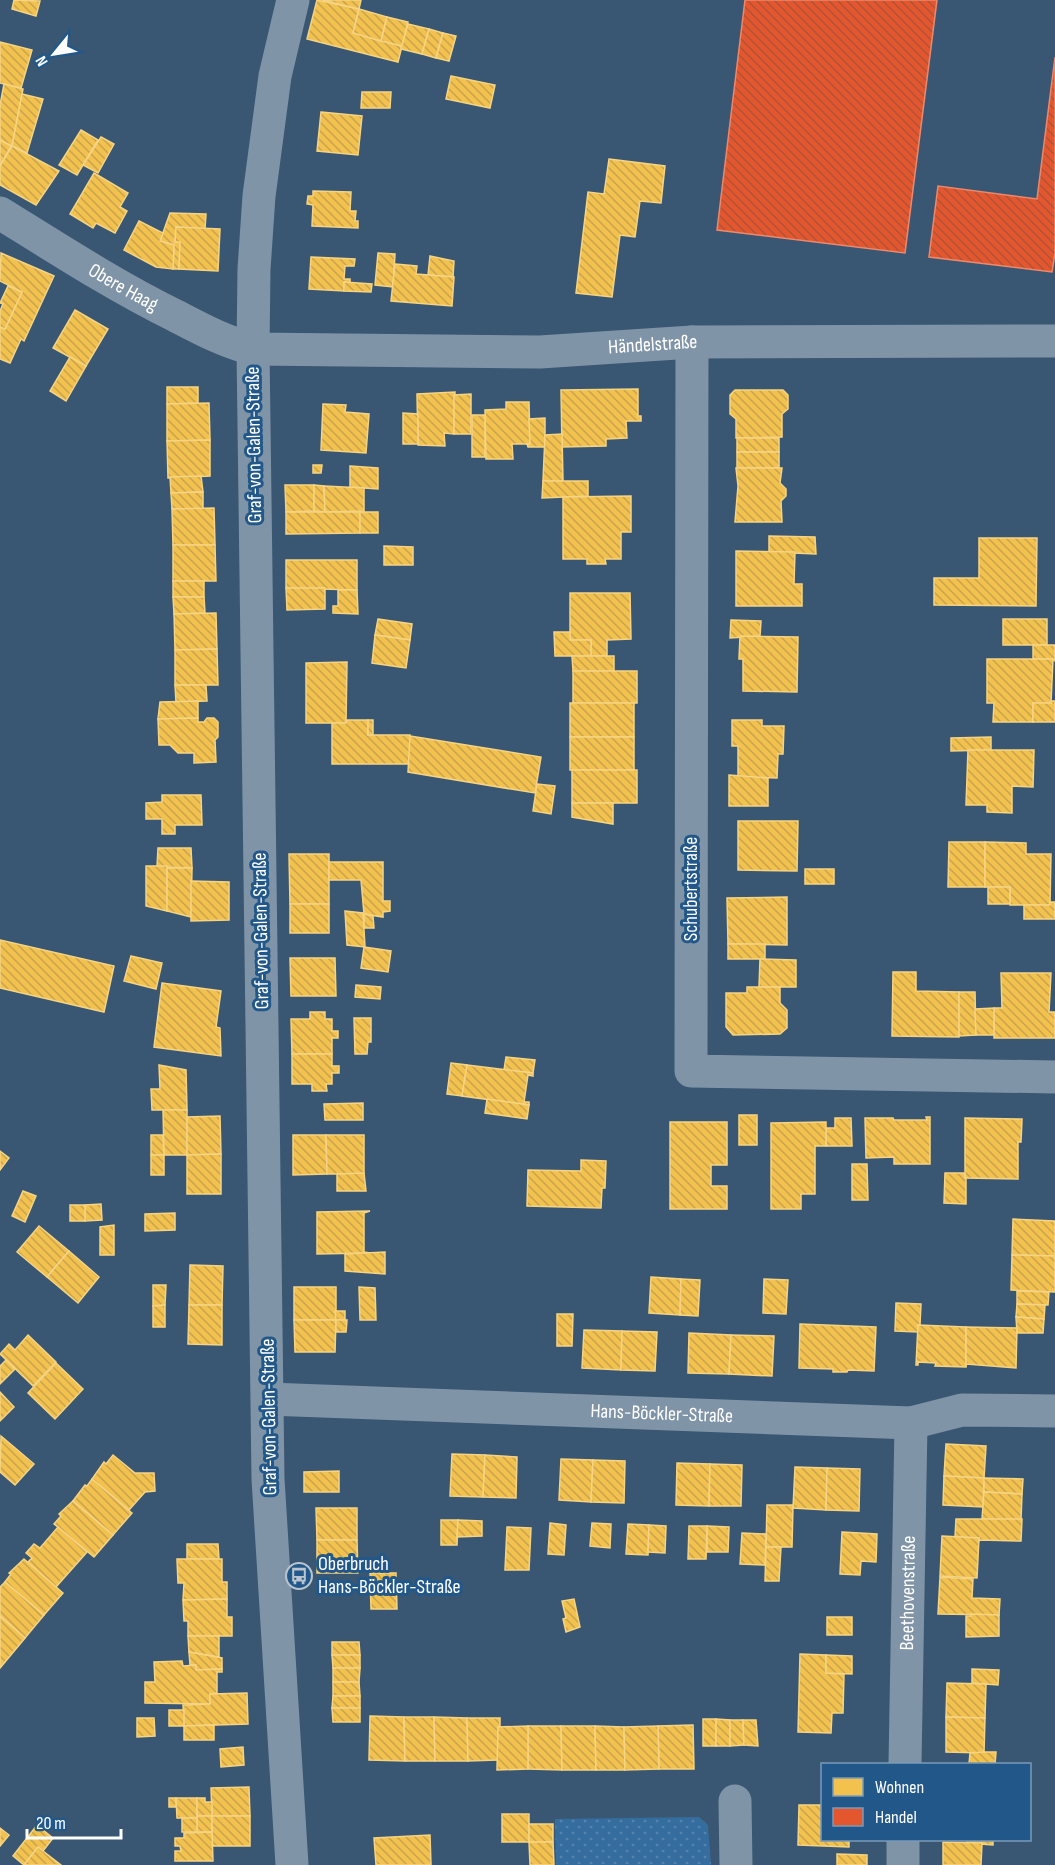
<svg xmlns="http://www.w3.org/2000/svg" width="1055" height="1865" viewBox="0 0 1055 1865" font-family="'Sofia Sans Condensed',sans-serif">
<defs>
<pattern id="park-dots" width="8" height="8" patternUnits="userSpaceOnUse" patternTransform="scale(1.5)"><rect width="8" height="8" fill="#366d9f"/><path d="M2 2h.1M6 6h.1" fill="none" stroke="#5483ad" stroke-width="1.8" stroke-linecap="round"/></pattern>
<pattern id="homes-back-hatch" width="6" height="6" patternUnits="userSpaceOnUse" patternTransform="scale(1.5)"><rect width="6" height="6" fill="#f2c14e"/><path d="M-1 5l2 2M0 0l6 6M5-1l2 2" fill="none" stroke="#c8a44e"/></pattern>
<pattern id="shops-back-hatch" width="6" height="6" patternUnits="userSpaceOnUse" patternTransform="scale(1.5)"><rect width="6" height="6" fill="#e4572e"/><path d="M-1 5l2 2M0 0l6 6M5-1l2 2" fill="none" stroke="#af5338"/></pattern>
</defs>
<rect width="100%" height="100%" fill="#395772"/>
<path fill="url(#park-dots)" d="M699,1817l9,8 3,40h-155l-1,-46z"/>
<g fill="url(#homes-back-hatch)" stroke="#f6d483" stroke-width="1.5">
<path d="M14,0l26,1 -4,15 -24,-7z"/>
<path d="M317,0l42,9 -6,24 49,13 -4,16 -91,-23z"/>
<path d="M322,0h39l-2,9z"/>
<path d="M359,9l28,8 -6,24 -28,-8z"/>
<path d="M387,17l21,5 -6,24 -21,-5z"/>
<path d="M408,24l21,5 -7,25 -21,-5z"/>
<path d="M429,29l14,4 -7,25 -14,-4z"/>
<path d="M443,33l13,3 -7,25 -13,-3z"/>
<path d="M0,42l32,8 -11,38 -21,-5z"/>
<path d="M451,76l44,9 -5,23 -44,-9z"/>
<path d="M4,84l19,5 -11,57 -12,-6v-35z"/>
<path d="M362,92h29l-1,16h-29z"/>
<path d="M22,94l21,5 -16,54 -15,-7z"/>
<path d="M321,112l41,4 -4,39 -41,-4z"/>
<path d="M81,130l17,10 -21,35 -18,-10z"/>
<path d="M101,137l13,7 -16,29 -15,-8z"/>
<path d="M0,140l11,6 -11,20z"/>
<path d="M12,146l47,25 -23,34 -36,-20v-19z"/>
<path d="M609,159l56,7 -4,37 -21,-2 -5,36 -15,-2 -8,62 -36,-4 12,-101 16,2z"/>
<path d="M94,173l34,20 -8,14 7,4 -12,22 -19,-10 -3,5 -23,-14z"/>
<path d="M313,191l38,1 -1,19h6l-1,10h3v7l-46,-2 1,-21 -6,-1 1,-8h5z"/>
<path d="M170,213l36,1 -1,15 -29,-2 -1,15h5l-1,27h-6l1,-24 -14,-4z"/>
<path d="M139,221l24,12 -3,8 14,4 -1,24 -17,-2 -32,-17z"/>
<path d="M176,227l44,2 -2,42 -39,-2 1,-27h-5z"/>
<path d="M1,253l53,23 -30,65 -3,-2 -11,24 -10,-4v-32l5,2 17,-37 -22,-11z"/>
<path d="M378,253l17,1 -2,33 -18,-2z"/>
<path d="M430,256l24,5 -1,16 -25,-2z"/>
<path d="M311,257l44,2 -1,7h-9l-1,13h6v4l-6,-1v9l-35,-2z"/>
<path d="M395,264l22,2 -1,8 38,3 -2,29 -61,-5z"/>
<path d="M344,282l28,2 -1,8 -27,-1z"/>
<path d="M8,286l14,6 -17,37 -5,-2v-16l3,-7 -3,-1z"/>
<path d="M75,310l33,19 -22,37 -33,-18z"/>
<path d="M70,357l16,9 -20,35 -16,-10z"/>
<path d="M167,387h31v16l-31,1z"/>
<path d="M638,389v27h3v5h-15l1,17 -21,1v7l-44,1 -1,-57z"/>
<path d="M735,390h48l5,5v14l-6,5v23l-46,1v-19l-6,-5v-19z"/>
<path d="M455,392l-1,42 -10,-1 1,13 -27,-1 -1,-51z"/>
<path d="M471,394v40h-17v-39z"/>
<path d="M506,402h23l1,42h-18l1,15h-27l-1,-49 21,-1z"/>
<path d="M209,403l1,37 -43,1v-37z"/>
<path d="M323,404l23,1 -1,7 24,2 -3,39 -45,-3z"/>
<path d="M403,413l15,1v30h-15z"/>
<rect x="472" y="415" width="13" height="42"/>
<path d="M545,418v29h-17l-1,-3h3l-1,-25z"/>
<path d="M562,434l1,47h-20l2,-46z"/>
<rect x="737" y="438" width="42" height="14"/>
<path d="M210,440v36l-42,2 -1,-37z"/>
<rect x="737" y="452" width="42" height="16"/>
<path d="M313,465h9l-1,8h-8z"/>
<path d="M350,466l28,2v21l-28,-2z"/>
<path d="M736,468h46l-2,15 6,6v7l-5,5 1,21h-47l3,-36z"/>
<path d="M201,476l2,16 -32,1 -1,-16z"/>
<path d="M543,481h45v15l-46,2z"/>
<path d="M285,485h29v26l-28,1z"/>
<path d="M314,485l10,1 1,26 -11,-1z"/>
<path d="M324,486l40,2v23l-39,1z"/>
<path d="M203,492v17h-31l-1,-16z"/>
<path d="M631,496v36h-10v27h-16l1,5h-19v-5h-24v-62z"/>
<path d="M214,508l1,37h-42l-1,-36z"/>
<path d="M286,512h74v21l-74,1z"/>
<rect x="360" y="512" width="18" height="21"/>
<path d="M769,536l46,1 1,17 -47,-2z"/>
<path d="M979,538h58l-1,68 -102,-1v-27h45z"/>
<path d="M173,545h42l1,36h-43z"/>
<path d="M384,546l29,1v18h-29z"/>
<path d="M736,551l59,1 -1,32h8v22h-66z"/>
<path d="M286,560h71v30l-71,-2z"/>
<rect x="173" y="581" width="31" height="16"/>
<path d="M286,588h39v21l-38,1z"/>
<path d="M338,590h19l1,24 -25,-1v-7h5z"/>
<path d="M570,593h60l1,46 -24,1v16h-16v-16h-21z"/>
<path d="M173,597h31l1,16 -31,1z"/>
<path d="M216,613l1,36 -42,1 -1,-36z"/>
<path d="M378,619l34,5 -2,16 -35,-5z"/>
<rect x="1003" y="619" width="44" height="26"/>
<path d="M731,620l30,1 -1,15 -30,2z"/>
<path d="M554,632h16v8h21v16h-36z"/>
<path d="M375,635l35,5 -4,28 -34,-5z"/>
<path d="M740,636l58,1 -1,55 -54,-1v-32h-4z"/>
<path d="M1033,645h22v16l-2,-2h-20z"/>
<path d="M217,649l1,36h-43v-35z"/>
<path d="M572,656h42v15h-41z"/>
<path d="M987,659h66l-2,44h-18v19h-40l1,-19h-7z"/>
<path d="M347,662l-1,61h-40v-60z"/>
<rect x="573" y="671" width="64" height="32"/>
<path d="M175,685h31l1,16 -31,1z"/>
<path d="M198,701v17l-40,1 2,-17z"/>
<path d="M1051,701h4v21h-22v-19h18z"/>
<rect x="570" y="703" width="64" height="34"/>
<path d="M198,718v4h6l3,-4h7l4,4v15l-3,3 1,22 -22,1v-10h-16l-8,-8h-11l-1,-26z"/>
<path d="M347,720h21v15h42v29h-78v-41h14z"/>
<rect x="368" y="720" width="5" height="15"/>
<path d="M732,720h30v6h22l-1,28h-5l-1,24 -39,-1v-31h-6z"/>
<path d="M410,736l131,21 -6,36 -127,-21z"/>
<rect x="570" y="737" width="64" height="33"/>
<path d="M991,737v13l-40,1v-13z"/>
<path d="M968,750h66l-1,37 -21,-1v27l-25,-1v-7h-21z"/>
<rect x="572" y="770" width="65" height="33"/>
<path d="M729,775l39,3v28h-39z"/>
<path d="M537,784l18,2 -4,28 -18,-3z"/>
<path d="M162,795h39l1,30h-27v9h-13v-15h-16v-16l16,-1z"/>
<path d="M572,803h41v21l-41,-7z"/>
<path d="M738,821h60l-1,50 -59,-1z"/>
<path d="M949,842h36v45h-37z"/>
<path d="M985,842l41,1v11h25l-1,51h-40v-18h-25z"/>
<path d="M158,848h33l1,20 -35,-1z"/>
<path d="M289,854h40v50h-39z"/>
<path d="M329,862h54v39h7v10l-7,1v5l-19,-3 -3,-34h-32z"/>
<path d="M146,866h21v45l-21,-5z"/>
<path d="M167,868h25l-1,49 -24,-6z"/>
<rect x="805" y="869" width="29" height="15"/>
<path d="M191,881l38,1v38l-38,1z"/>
<rect x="988" y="887" width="22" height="17"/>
<path d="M787,897v48l-59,-1 -1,-46z"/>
<path d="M1050,902h5v17h-31v-14h26z"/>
<rect x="290" y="904" width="39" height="29"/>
<path d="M345,911l18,2 2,34 -18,-2z"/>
<path d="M364,914l9,2 1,12h-10z"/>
<path d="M0,940l114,26 -10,46 -104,-24z"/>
<rect x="728" y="944" width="37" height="15"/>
<path d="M364,947l27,4 -3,21 -27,-4z"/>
<path d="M131,956l31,7 -6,26 -32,-8z"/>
<path d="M290,958h45l1,38h-45z"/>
<path d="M760,959l36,1v27h-37z"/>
<path d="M893,972h23v19l43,1v45l-67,-1z"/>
<path d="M1001,973h50l-2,39h6v26h-61v-30h8z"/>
<path d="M162,983l59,8 -5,36 4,1 1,28 -67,-9z"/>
<path d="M356,985l25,2 -1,12 -25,-2z"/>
<path d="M747,987h33v16l7,7v18l-7,6 -47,1 -7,-8v-34h21z"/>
<path d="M959,992h16l1,43 -17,1z"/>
<path d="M994,1008v27h-18l-1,-26z"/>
<path d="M310,1012h15v7h7v12h6v7h-6v16h-40l-1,-35h19z"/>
<path d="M354,1018h17v24h-3l-1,12h-12z"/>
<path d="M292,1054h40v12h7v7h-7v11h-6l1,7h-15v-7h-20z"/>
<path d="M506,1057l29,3 -2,13 -29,-3z"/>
<path d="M451,1063l16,2 -5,31 -15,-2z"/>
<path d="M159,1065l27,5 1,40h-35l-1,-21h9z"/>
<path d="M467,1065l66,8v3l-5,-1 -4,27h5v3l-67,-9z"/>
<path d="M487,1099l42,6 -2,14 -42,-6z"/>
<path d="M363,1103v17h-38l-1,-16z"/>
<path d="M163,1110h24v45h-23z"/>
<rect x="739" y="1115" width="18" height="30"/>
<path d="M220,1116l1,38 -34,1v-38z"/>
<path d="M926,1117h4v47h-36v-7l-28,1 -1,-40h28l1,2h33z"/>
<path d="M835,1118h16l1,28h-26v-18h9z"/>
<path d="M965,1118l57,1 -1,23h-3v37l-53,-1z"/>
<path d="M670,1122h57v43h-16v21h16v23h-57z"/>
<path d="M826,1122v24h-11v48h-14v15h-30v-86z"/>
<path d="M151,1135h12l1,20h-13z"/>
<path d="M293,1135h33l1,39 -34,1z"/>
<path d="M326,1135h38v39h-37z"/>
<path d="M0,1151l9,7 -9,12z"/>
<path d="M221,1154v40h-34v-39z"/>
<rect x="151" y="1155" width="13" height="20"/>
<path d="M581,1160l25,1 -1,27h-3l-1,20 -74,-2 1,-36 53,1z"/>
<path d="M852,1164h15l1,36h-16z"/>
<path d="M364,1173l2,18h-29v-17z"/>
<path d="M945,1173h19l1,5h1v26l-22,-1z"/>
<path d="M23,1191l13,5 -11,26 -13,-6z"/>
<path d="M101,1204l1,16 -17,1v-16z"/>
<rect x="70" y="1205" width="15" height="16"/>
<path d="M370,1211l-6,2v39l6,1 -53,1v-42z"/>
<path d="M175,1213v17l-30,1v-17z"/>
<path d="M1013,1219l42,2v35l-43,-1z"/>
<path d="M114,1225v30h-14v-28z"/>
<path d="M39,1226l30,25 -22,26 -30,-25z"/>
<path d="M69,1251l30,26 -21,26 -31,-26z"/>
<path d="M385,1252v22l-40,-3v-17z"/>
<path d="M1012,1255l43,1v36l-44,-2z"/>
<path d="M190,1265l33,1 -1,39h-33z"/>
<path d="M651,1277l30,2 -1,36 -31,-2z"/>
<path d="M681,1279l19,1 -2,36 -18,-1z"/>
<path d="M764,1279l24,1 -2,34 -23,-1z"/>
<path d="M153,1285h13l-1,20 -12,1z"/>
<rect x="294" y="1287" width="42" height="33"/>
<path d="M359,1287l16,1 1,32h-16z"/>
<path d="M1017,1291l32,1 -1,13 -31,-1z"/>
<path d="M896,1303l25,1 -1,21h-2v7l-23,-1z"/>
<path d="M1017,1304l28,1 -1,14 -28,-2z"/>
<path d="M165,1305v22h-12v-21z"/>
<path d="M189,1305h33v40l-34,-1z"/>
<path d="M335,1311h10v9h-9z"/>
<path d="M557,1314h16l-1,32h-15z"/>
<path d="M1016,1317l28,2 -1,14h-26z"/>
<path d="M294,1320h42l-1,32h-40z"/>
<path d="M336,1320h11l-1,12h-10z"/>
<path d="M800,1324l76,3 -2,44 -26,-1 -1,2h-14v-3l-34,-1z"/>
<path d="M918,1325l48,2v40l-31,-1 1,-3 -18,-1v3h-2z"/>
<path d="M966,1327l51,1 -1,40 -50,-4v3z"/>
<path d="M584,1330l38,1 -1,39 -39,-2z"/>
<path d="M622,1331l35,1 -2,39 -34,-1z"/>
<path d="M689,1333l42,2 -2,39 -41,-1z"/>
<path d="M28,1335l28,27 -23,24 -33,-32 9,-10 6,6z"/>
<path d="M731,1335l43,1 -2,40 -43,-2z"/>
<path d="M6,1360l9,9 -15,15v-18z"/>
<path d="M56,1363l27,26 -28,30 -27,-26z"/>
<path d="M0,1392l14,15 -14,14z"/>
<path d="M1,1436l33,28 -19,21 -15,-13z"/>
<path d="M946,1444l40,2 -2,32 -40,-2z"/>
<path d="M452,1454l33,1 -2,42 -33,-1z"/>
<path d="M113,1455l22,18h19l1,18 -10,1 -16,18 -37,-31 12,-17 2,2z"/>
<path d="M485,1455l32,2 -1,41 -33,-1z"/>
<path d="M561,1459l32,1 -2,42 -32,-2z"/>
<path d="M593,1460l32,1 -1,42 -33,-1z"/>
<path d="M677,1463l33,1 -1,42 -33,-1z"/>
<path d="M710,1464l32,1 -1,41h-32z"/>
<path d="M795,1467l32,1 -1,42 -33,-2z"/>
<path d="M827,1468l33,1 -1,42 -33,-1z"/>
<path d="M339,1471v21h-35v-20z"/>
<path d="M944,1476l40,2 -1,29 -40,-2z"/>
<path d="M984,1478l39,1 -1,15 -38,-2z"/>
<path d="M92,1479l40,34 -19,22 -40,-34 12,-16 2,1z"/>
<path d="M984,1492l38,2 -1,26 -39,-1z"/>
<path d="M73,1501l40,34 -19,22 -40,-33 7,-8 -2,-2z"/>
<path d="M767,1505h26l-1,42h-26z"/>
<path d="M316,1508h41v32h-40z"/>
<path d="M956,1519h66l-1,22 -41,-1 -1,1v-3l-24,-1z"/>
<path d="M441,1520h17l-1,25h-16z"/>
<path d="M458,1520l24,1v15l-25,1z"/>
<path d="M550,1523l16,2 -2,30 -16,-1z"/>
<path d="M592,1523l19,1 -1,24 -20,-2z"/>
<path d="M628,1524l21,1 -1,30 -22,-1z"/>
<path d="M649,1525l17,1 -1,27 -17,-1z"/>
<path d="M689,1526h18l-1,33h-18z"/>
<path d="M707,1526l22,1 -1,25h-21z"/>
<path d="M58,1527l29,25 -31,35 -29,-24 5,-5 -6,-5 8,-9 6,4z"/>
<path d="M507,1527l24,1 -2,42h-24z"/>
<path d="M842,1532l35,2 -1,28 -15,-1 -1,14 -20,-1z"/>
<path d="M742,1533l24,1 -1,31 -25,-1z"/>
<path d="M942,1536l37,2 -2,40 -37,-2z"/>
<path d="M317,1540h40l1,33h-41z"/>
<path d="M187,1544h31l1,15h-32z"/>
<path d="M766,1547h15l-2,34h-14z"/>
<path d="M24,1559l39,34 -19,22 -39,-33 6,-8 -2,-1z"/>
<path d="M177,1559h45v23h5v17l-44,1 1,-17h-6z"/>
<path d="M370,1573h26l1,36h-26z"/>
<path d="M940,1577l33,2 -1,19 28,1 -1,16 -61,-1z"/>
<path d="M5,1582l39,33 -19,23 -25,-22v-29z"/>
<path d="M227,1599v18h5v19h-44v-15h-4l-1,-21z"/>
<path d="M574,1599l6,28 -14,5 -3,-13 3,-1 -4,-17z"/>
<path d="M971,1614l28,1v21l-33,1v-21h5z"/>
<path d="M0,1616l25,22 -25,30z"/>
<rect x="827" y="1617" width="25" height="18"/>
<path d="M188,1636h31v21l-30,-5z"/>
<path d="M332,1642h27l1,13h-28z"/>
<path d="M189,1652l33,6v11l-26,1v-5h-6z"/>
<path d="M800,1654l26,1v18l18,1 -1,39h-11l-1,20 -33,-1z"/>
<path d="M332,1655h28v13h-27z"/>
<path d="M826,1655l26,1v18l-26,-1z"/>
<path d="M182,1661l1,5 13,-1v5l26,-1v3h-5v21l-7,1v10l-65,-1v-21h10l-1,-20z"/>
<path d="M333,1668h27l-1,14h-26z"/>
<path d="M972,1669l27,1 -1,15 -26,-2z"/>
<path d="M333,1682h26l1,14h-27z"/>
<path d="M947,1683l39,1 -1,34 -39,-1z"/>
<path d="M247,1693l1,31 -64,2 -1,-21 27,-1v-10z"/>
<path d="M333,1696h27v12h-28z"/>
<path d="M332,1708h28v14h-27z"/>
<rect x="169" y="1710" width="15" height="16"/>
<path d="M370,1716l34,1 1,44 -36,-1z"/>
<path d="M404,1717h30l1,44h-30z"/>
<path d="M434,1717l33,1 1,43h-33z"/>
<path d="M946,1717l39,1 -1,35 -38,-1z"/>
<path d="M137,1718h17l1,18 -18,1z"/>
<path d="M467,1718h33v9h-2v33l-30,1z"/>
<rect x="703" y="1719" width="13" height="27"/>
<path d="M716,1719l14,1v26h-14z"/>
<path d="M730,1720h13l1,25 -14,1z"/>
<path d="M743,1720h13l2,26 -14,-1z"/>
<path d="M214,1725v15h-30v-14z"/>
<path d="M693,1725l1,44h-35l-1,-43z"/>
<path d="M528,1726h33l1,44 -34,-1z"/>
<path d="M528,1726v43l-31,1 1,-43z"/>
<path d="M561,1726h34l1,44h-34z"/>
<path d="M595,1726l29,1 1,43h-29z"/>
<path d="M658,1726l1,43 -34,1 -1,-43z"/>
<path d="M243,1747l1,18 -23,2 -1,-18z"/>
<path d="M984,1752h12l-1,12h-26l1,-11z"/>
<path d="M249,1787l1,29h-38l-1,-28z"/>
<rect x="169" y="1798" width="7" height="9"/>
<path d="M176,1798h21v20h-20z"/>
<path d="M197,1798h8v4h7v14h-15z"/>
<path d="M799,1805h23v35h27v7l-51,-2z"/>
<rect x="502" y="1814" width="27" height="28"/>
<rect x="197" y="1816" width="15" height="16"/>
<rect x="212" y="1816" width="38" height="30"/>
<rect x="182" y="1818" width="15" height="14"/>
<rect x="529" y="1824" width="24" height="18"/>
<path d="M37,1825l16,13 -10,13 -5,-4 -14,18 -11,-9z"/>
<path d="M0,1828l9,7 -9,11z"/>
<path d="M212,1832l1,29h-38v-10h6l-1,-5h-5v-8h9v-5z"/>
<path d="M430,1835l1,30h-55l-2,-27z"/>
<path d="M967,1840h26v5l-26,-2z"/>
<path d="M529,1842h24l1,23h-24z"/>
<path d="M943,1842l39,1 -1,22h-38z"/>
<path d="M38,1847l5,4 18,14h-37z"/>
<path d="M837,1854l30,1v10h-30z"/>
</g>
<g fill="url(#shops-back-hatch)" stroke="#ec896d" stroke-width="1.5">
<path d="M745,0h192l-32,253 -188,-23z"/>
<path d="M1055,57v196l-3,19 -123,-15 9,-71 99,13z"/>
</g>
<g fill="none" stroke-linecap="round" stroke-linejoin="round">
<g stroke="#8094a7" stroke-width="33">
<path id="s1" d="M0,213c58,36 115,73 176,103 25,13 49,26 77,33l287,3 152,-10 363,-1"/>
<path d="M692,342l-1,729 364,6"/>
<path id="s2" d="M268,1399l643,24 51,-13 93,1"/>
<path id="s3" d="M905,1764l6,-341"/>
<path d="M735,1801l1,64"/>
<path d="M292,1865l-24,-386 -15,-1130 1,-80 5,-73 16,-120 18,-76"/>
<path d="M903,1865v-25"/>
</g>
</g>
<defs>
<symbol id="bus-ring" viewBox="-11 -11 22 22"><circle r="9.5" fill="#225889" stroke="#bac4ce" stroke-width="1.5"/><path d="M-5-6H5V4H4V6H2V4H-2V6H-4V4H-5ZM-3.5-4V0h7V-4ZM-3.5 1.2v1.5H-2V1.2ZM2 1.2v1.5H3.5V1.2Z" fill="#bac4ce"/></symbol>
</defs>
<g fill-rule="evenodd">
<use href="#bus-ring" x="284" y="1561" width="30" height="30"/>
</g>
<g text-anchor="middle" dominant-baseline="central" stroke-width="6" stroke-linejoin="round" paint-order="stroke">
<g font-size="20" fill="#fff" stroke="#225889">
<text stroke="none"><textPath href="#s1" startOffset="144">Obere Haag</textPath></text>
<text stroke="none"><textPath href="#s1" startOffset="688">Händelstraße</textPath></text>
<text transform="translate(254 445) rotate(-91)">Graf-von-Galen-Straße</text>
<text transform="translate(691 889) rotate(-90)">Schubertstraße</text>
<text transform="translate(261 931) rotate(-91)">Graf-von-Galen-Straße</text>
<text stroke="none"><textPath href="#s2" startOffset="394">Hans-Böckler-Straße</textPath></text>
<text transform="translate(269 1417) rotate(-91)">Graf-von-Galen-Straße</text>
<text stroke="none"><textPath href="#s3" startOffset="171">Beethovenstraße</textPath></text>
</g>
<g font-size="20" fill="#fff" stroke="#225889" text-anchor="start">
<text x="318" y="1564">Oberbruch<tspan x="318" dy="23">Hans-Böckler-Straße</tspan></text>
</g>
</g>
<rect x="821" y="1763" width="210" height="78" fill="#225889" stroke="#7a9bb8" stroke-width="1.5"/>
<rect x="833" y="1778" width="30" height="18" fill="#f2c14e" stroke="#7a9bb8" stroke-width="1.5"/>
<text x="875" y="1793" font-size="18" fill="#ffffff">Wohnen</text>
<rect x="833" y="1808" width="30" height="18" fill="#e4572e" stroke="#7a9bb8" stroke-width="1.5"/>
<text x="875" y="1823" font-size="18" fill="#ffffff">Handel</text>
<g transform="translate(54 54) rotate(240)" stroke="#225889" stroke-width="4.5" paint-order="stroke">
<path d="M0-4.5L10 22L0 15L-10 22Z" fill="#ffffff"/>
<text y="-9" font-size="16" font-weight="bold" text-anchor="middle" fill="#ffffff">N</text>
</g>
<path d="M27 1829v9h94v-9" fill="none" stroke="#ffffff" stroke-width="3"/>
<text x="36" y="1829" font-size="18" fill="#ffffff" stroke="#225889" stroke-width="4.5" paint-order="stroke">20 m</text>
</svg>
